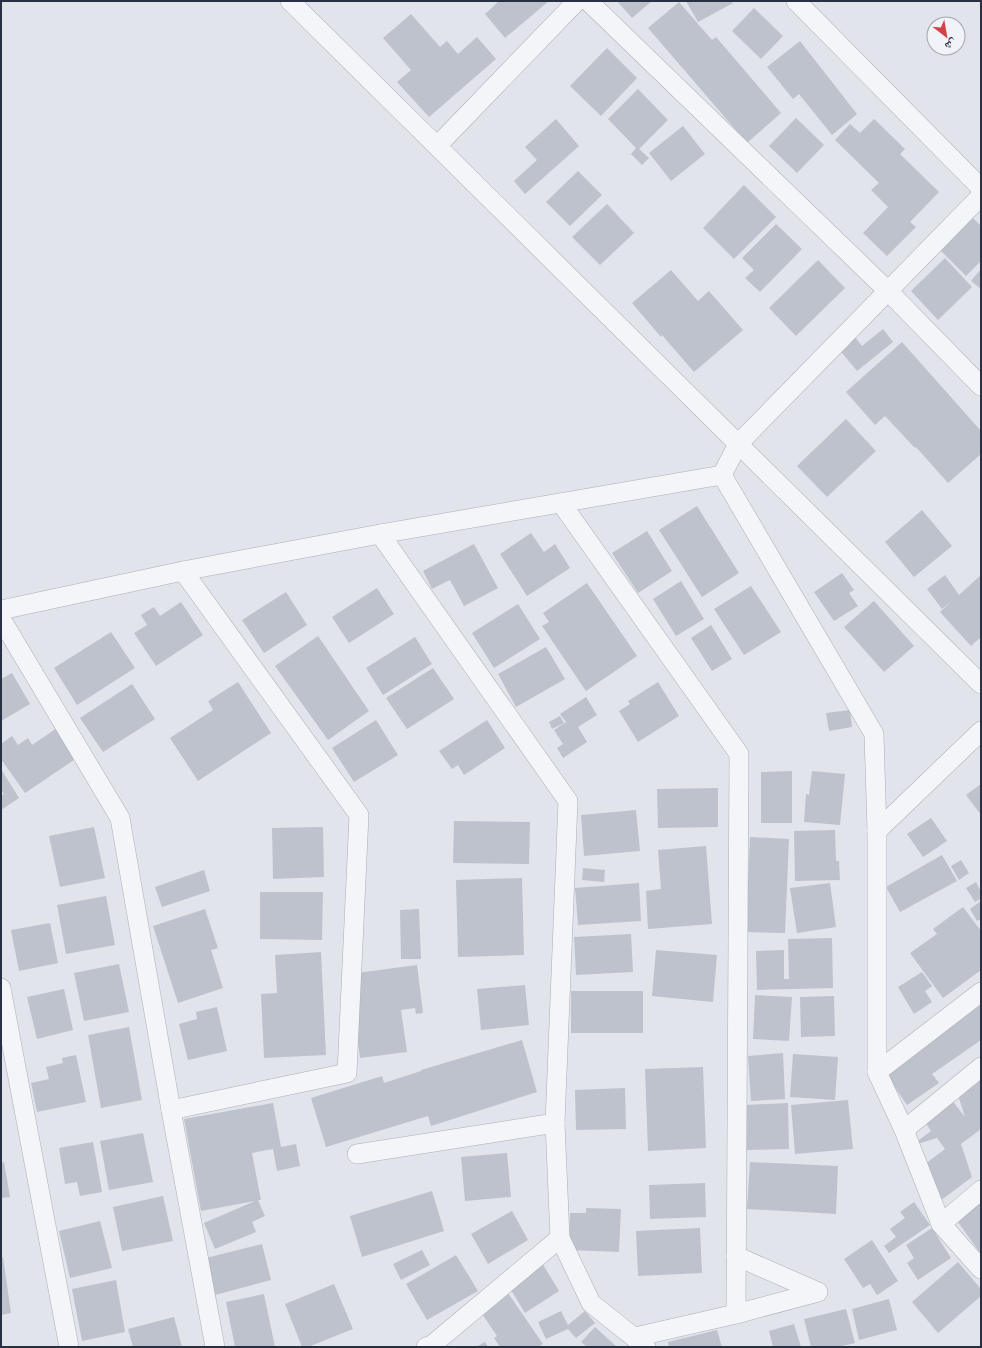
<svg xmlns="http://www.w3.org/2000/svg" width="982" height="1348" viewBox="0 0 982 1348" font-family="'Sofia Sans Condensed','Noto Naskh Arabic',sans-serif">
<rect width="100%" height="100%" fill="#e1e4ea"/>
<g fill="#bec2cd">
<path d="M499,1h50l-44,37 -20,-24z"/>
<path d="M617,1h35l-20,17z"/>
<path d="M686,1h46l1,2 -35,19z"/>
<path d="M679,2l33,38 4,-3 65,76 -34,30 -99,-115z"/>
<path d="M754,8l29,28 -22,23 -29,-28z"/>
<path d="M411,14l29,33 7,-6 11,13 19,-17 19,22 -67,58 -32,-35 14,-12 -28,-32z"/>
<path d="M800,41l57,73 -25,21 -33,-41 -6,5 -26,-32z"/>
<path d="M607,48l30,30 -36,38 -31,-30z"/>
<path d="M638,89l30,31 -29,29 10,9 -7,7 -11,-11 5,-6 -28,-29z"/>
<path d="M796,118l28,27 -27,28 -28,-27z"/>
<path d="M556,119l23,27 -54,48 -11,-13 23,-21 -12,-13z"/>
<path d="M874,119l31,30 -5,5 39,38 -29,30 6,5 -29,29 -24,-23 25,-26 -17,-17 8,-7 -44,-43 15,-16 10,9z"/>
<path d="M683,126l22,28 -34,27 -22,-28z"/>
<path d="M578,171l24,24 -32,31 -24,-24z"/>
<path d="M744,185l32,32 -42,42 -31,-31z"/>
<path d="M607,204l27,29 -34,32 -28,-28z"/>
<path d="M965,210l16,16v35l-15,15 -34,-34z"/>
<path d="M776,224l26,25 -42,43 -15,-14 9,-8 -12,-12z"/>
<path d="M945,258l27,29 -34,33 -27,-29z"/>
<path d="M818,260l27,28 -49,48 -27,-28z"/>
<path d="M981,269v20l-10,-8z"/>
<path d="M671,270l27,31 11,-10 34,39 -49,42 -32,-37 -1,2 -29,-34z"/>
<path d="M883,329l10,13 -36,29 -19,-23 16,-12 8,10z"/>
<path d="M902,342l79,89v23l-33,29 -32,-36 -1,1 -30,-32 -10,9 -29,-33z"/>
<path d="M846,419l30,32 -49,46 -30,-31z"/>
<path d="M697,506l42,67 -37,24 -43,-67z"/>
<path d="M922,510l30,36 -38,31 -29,-35z"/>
<path d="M647,531l25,40 -34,22 -26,-40z"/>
<path d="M531,533l13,19 11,-8 15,24 -43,28 -27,-42z"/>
<path d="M474,544l24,44 -34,18 -14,-26 -18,9 -9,-18z"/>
<path d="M842,573l12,17 -5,3 9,13 -24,15 -20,-29z"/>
<path d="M945,575l14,20 22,-20v62l-10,9 -31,-34 12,-11 -10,8 -15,-20z"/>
<path d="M681,581l23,38 -28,17 -23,-37z"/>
<path d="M587,583l50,73 -51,35 -44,-65 7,-4 -6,-9z"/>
<path d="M751,586l30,46 -37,23 -30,-46z"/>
<path d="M377,588l17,26 -45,29 -17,-26z"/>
<path d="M286,592l21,33 -43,28 -22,-33z"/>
<path d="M874,601l40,45 -30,26 -40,-45z"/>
<path d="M181,602l22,33 -47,31 -22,-33 13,-8 -6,-10 13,-8 6,9z"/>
<path d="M518,604l22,35 -46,29 -22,-35z"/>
<path d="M711,625l21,34 -20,12 -21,-33z"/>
<path d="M111,632l24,36 -58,37 -23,-37z"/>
<path d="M318,636l51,75 -41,29 -53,-74z"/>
<path d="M415,637l17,27 -49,31 -17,-27z"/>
<path d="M546,647l19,32 -49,28 -18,-33z"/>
<path d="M433,668l21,31 -47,30 -21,-31z"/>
<path d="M12,673l18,31 -29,17v-42z"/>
<path d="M238,682l33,51 -73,48 -28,-43 43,-28 -5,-9z"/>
<path d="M658,682l21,34 -41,26 -19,-31 11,-7 -2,-3z"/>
<path d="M132,684l23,35 -52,33 -23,-34z"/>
<path d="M586,697l11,18 -19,12 9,15 -24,16 -6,-10 6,-4 -9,-14 12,-8 -6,-8z"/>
<path d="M850,710l2,17 -23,4 -3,-18z"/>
<path d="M560,716l4,7 -12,6 -3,-7z"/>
<path d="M376,720l22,35 -44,27 -22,-34z"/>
<path d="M487,720l18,28 -41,27 -6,-10 -6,4 -13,-18z"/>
<path d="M57,728l20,30 -52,35 -24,-34v-15l11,-8 6,9 10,-7 4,7z"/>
<path d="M1,769l18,29 -18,12v-14l3,-2 -3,-4z"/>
<path d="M792,771v52h-31v-51z"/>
<path d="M812,771l33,3 -5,51 -36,-3 2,-28 3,1z"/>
<path d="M981,784v31l-15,-20z"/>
<path d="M718,788v39l-60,1 -1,-39z"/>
<path d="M636,810l4,41 -56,5 -3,-41z"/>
<path d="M931,818l16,23 -24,16 -16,-23z"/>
<path d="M454,821l76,1 -1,42 -76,-1z"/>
<path d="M94,827l11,51 -45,9 -11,-51z"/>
<path d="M323,827l1,50 -51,2 -1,-51z"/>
<path d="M835,830l1,31h3l1,19 -45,1 -1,-50z"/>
<path d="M750,837l39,2 -4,94 -39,-1z"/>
<path d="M706,846l6,78 -64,5 -2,-38 15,-2 -3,-39z"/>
<path d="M942,855l15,26 -57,31 -14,-25z"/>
<path d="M961,860l8,13 -10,7 -8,-14z"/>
<path d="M583,868l22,2 -1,12 -22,-2z"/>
<path d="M204,870l6,21 -48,16 -7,-20z"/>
<path d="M522,878l2,77 -66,2 -2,-77z"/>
<path d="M976,882l5,10v6l-6,4 -9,-14z"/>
<path d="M639,883l2,38 -63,4 -3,-37z"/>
<path d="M830,883l6,44 -39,6 -7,-45z"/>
<path d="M260,892h63l-1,48 -62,-1z"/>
<path d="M106,896l9,49 -49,9 -9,-49z"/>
<path d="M981,901v18l-4,2 -7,-12z"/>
<path d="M963,907l18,24v39l-38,28 -33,-45 27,-19 -4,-5z"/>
<path d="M205,909l13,39 -7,2 12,38 -45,15 -25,-77z"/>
<path d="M419,909l2,50h-20l-1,-49z"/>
<path d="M50,923l8,40 -39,8 -8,-41z"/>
<path d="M631,934l2,38 -57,3 -2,-38z"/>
<path d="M832,938l1,50 -76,2 -1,-39 28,-1v29h5l-1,-40z"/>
<path d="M656,950l61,5 -4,47 -61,-6z"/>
<path d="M321,952l5,103 -62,3 -3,-64 16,-1 -2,-38z"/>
<path d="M119,964l10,48 -45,9 -10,-48z"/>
<path d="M417,965l6,48 -7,1 -1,-6 -14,2 6,42 -47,6 -11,-84z"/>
<path d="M922,972l10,14 -7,5 7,11 -18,12 -16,-27z"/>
<path d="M525,985l4,40 -48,5 -4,-41z"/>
<path d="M64,989l9,41 -36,9 -10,-42z"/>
<rect x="571" y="991" width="72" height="42"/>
<path d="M981,993v47l-49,34 7,9 -32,22 -22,-32z"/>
<path d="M755,995l37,2 -3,44 -36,-2z"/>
<path d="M834,996l1,40 -34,1 -1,-40z"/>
<path d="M217,1007l10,44 -39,9 -9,-36 18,-5 -1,-7z"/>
<path d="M129,1027l13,73 -41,8 -13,-73z"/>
<path d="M522,1040l15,52 -106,34 -3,-10 -102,31 -15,-49 71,-22 2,7 37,-12v-1z"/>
<path d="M783,1053l2,46 -34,2 -3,-45z"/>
<path d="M793,1054l45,3 -3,43 -45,-3z"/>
<path d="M76,1055l10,47 -49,10 -6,-29 18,-4 -3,-12 17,-4 -1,-5z"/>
<path d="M703,1067l3,81 -58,3 -3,-82z"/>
<path d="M981,1070v59l-20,15 11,33 -32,24 -23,-31 28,-21 -8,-11 -26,8 20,-15 -7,-11 27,-21 14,18 -7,-22z"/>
<path d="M625,1088l1,41 -50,1 -1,-40z"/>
<path d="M848,1100l5,49 -58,5 -4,-49z"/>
<path d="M273,1103l8,44 15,-3 4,22 -23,5 -4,-22 -21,4 9,47h-3l7,16 -13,6 4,10 -41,17 -11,-26 51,-22 -54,10 -17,-92z"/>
<path d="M788,1103l1,46 -43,1 -1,-45z"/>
<path d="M143,1133l10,49 -44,8 -9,-49z"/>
<path d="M93,1142l9,50 -22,4 -3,-14 -12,2 -6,-36z"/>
<path d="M507,1153l4,44 -46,4 -4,-44z"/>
<path d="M4,1162l6,35 -9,1v-35z"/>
<path d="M750,1162l88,4 -2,48 -89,-5z"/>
<path d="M705,1183l1,34 -56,2 -1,-34z"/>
<path d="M432,1191l12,40 -82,26 -12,-41z"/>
<path d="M163,1196l10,45 -51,10 -9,-44z"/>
<path d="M981,1200v54l-26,-36z"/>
<path d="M914,1202l16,23 -41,28 -5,-7 12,-9 -6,-8 15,-11 -5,-6z"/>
<path d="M586,1208l35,1 -2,43 -50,-2 1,-37h16z"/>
<path d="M512,1211l16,29 -40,24 -17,-30z"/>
<path d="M100,1221l12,47 -42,10 -11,-47z"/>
<path d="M700,1228l2,45 -64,3 -2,-45z"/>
<path d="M932,1228l19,30 -33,22 -11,-17 7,-5 -8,-13z"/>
<path d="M872,1240l26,41 -21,14 -7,-11 -7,4 -19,-29z"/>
<path d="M262,1244l9,36 -56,15 -9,-37z"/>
<path d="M422,1250l8,15 -29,15 -8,-16z"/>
<path d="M456,1255l22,36 -51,29 -21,-36z"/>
<path d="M3,1257l8,56 -10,2v-57z"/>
<path d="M958,1262l23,27v7l-43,37 -26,-31z"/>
<path d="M542,1263l17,28 -34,22 -17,-28z"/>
<path d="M116,1280l9,52 -43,9 -10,-52z"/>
<path d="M334,1284l19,45 -45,18h-6l-17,-43z"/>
<path d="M508,1293l35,51 -5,3h-38l-6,-9 3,-2 -17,-25z"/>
<path d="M264,1294l11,53h-40l-9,-45z"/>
<path d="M889,1299l8,31 -38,10 -7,-31z"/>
<path d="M846,1309l9,34 -17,4h-27l-7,-28z"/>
<path d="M561,1311l7,14 17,-14 10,12 -19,15 -8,-9 -22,10 -8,-17z"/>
<path d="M174,1317l8,30h-49l-5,-18z"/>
<path d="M794,1324l7,23h-28l-4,-16z"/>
<path d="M595,1327l22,20h-30l-6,-5z"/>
<path d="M717,1330l5,17h-53l-1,-5z"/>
<path d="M485,1342l3,5h-12z"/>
</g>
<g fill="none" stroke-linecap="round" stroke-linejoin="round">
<defs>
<g id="minor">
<path d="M290,1l691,683"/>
<path d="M588,1l300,290 93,95"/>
<path d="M796,1l185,187"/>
<path d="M437,146l140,-145"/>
<path d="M722,475l152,259 3,97v241l27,58 37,94 40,45"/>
<path d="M722,475l16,-31 243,-248"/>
<path d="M561,503l178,251 -3,560"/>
<path d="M380,534l188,267 -13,322 5,115 31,65 55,44"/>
<path d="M1,610l182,-39 197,-37 342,-59"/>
<path d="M1,619l119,199 51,292 44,237"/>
<path d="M877,831l104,-100"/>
<path d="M1,988l68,359"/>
<path d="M877,1072l104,-80"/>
<path d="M171,1110l176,-37 12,-258 -176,-244"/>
<path d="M904,1130l77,-63"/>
<path d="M357,1154l198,-31"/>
<path d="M941,1224l40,-34"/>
<path d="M635,1337l101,-23 82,-22 -82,-36"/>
<path d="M426,1347l6,-2 128,-107"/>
</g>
</defs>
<use href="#minor" stroke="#aaaeb8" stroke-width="20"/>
<use href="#minor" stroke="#f4f5f8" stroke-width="19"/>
</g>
<rect width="982" height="1348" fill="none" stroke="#293043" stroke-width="4"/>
<g transform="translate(946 36) rotate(149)"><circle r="19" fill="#f1f3f8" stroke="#a1a5b0"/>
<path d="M0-3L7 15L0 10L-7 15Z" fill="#d44249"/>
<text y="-6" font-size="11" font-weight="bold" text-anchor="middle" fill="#293043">ش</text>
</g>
</svg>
